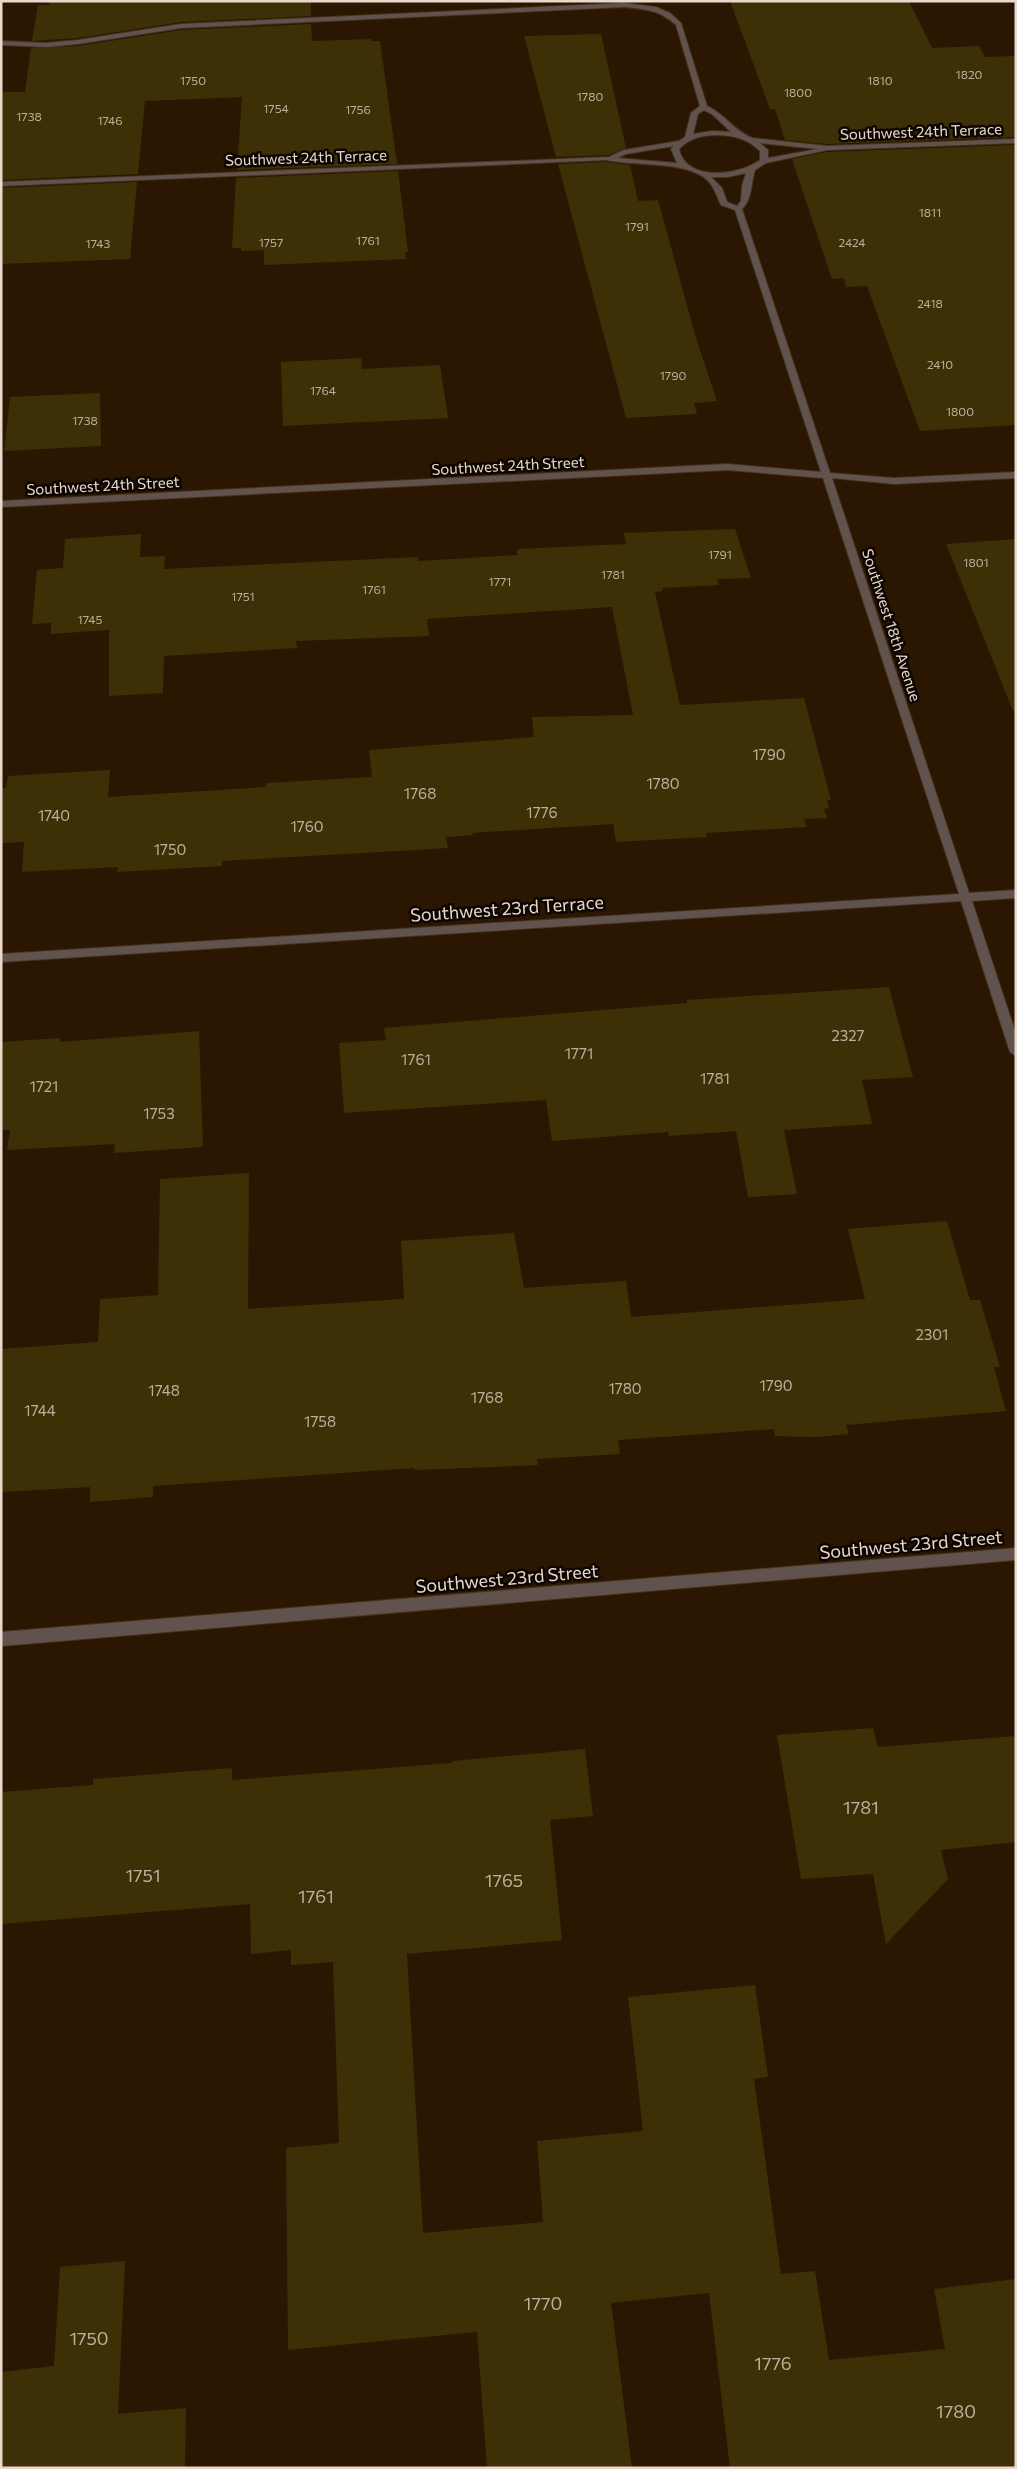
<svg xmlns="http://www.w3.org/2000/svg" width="1017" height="2469" viewBox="0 0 1017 2469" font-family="Commissioner,sans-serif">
<rect width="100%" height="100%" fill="#2b1701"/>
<g fill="#3d3007">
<path d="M49,1h262v15l-130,6 -103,16 -46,3 6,-36h11z"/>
<path d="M730,1h179l23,47 47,-2 6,11 31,-1v81l-189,7 -42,-4 -10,-31h-5z"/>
<path d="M311,24l1,17 59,-2v2h9l17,123 -160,6 5,-73 -97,4 -7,73 -137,6v-88h24l6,-44 47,-2 103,-16z"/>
<path d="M601,34l25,114 -17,7 -53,2 -32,-121z"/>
<path d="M1016,145v280l-96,6 -53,-145 -21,1 -2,-9 -12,1 -40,-120 35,-7z"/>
<path d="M606,162l24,3 8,36 20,-1 38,138 21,63 -23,2 3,11 -71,4 -68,-254z"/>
<path d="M398,171l10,81h-3l1,7 -142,6v-15l-23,1v-3h-9l4,-70z"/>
<path d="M137,182l-7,77 -129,5v-76z"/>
<path d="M361,358l1,11 78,-4 8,53 -165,8 -2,-64z"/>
<path d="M100,393l1,53 -97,5 6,-54z"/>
<path d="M735,529l16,49 -34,1 2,6 -57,3 1,3 -8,1 25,113 124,-7 27,102h-4l2,8 -5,1 3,9 -23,1 3,8 -101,6 1,4 -91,5 -3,-18 -141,9 1,2 -27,2 2,11 -226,13v5l-105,6 1,-5 -96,5 2,-30 -23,1v-55h5l2,-12 102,-6 -2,27 158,-10v-4l106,-6 -3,-27 165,-13 -2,-20 101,-2 -21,-108 -185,12 2,17 -133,5 1,7 -133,8 -1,37 -54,3v-66l-58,4v-11l-19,1 5,-54 26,-2 2,-29 76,-5 -1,23 25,-1 -1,13 254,-12v4l99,-6v-6l109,-5 -2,-11z"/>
<path d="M1016,539v172h-3l-67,-167z"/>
<path d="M889,987l24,90 -51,3 10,44 -88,6 13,64 -49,3 -12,-66 -67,5 -1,-4 -116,9 -6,-41 -202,13 -5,-70 47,-3 -2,-12 303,-25v-3z"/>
<path d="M199,1031l4,116 -89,6 1,-9 -108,6 3,-20h-9v-88l59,-4v4z"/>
<path d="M249,1173l-1,136 156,-10 -3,-58 113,-8 10,55 102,-7 5,36 234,-18 -17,-70 99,-8 23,79h10l20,67h-6l12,44 -160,14 3,9 -34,3 -40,-1 -1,-7 -156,11 2,14 -83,5 1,6 -123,5 -1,-2 -261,18v11l-63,5v-15l-89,5v-143l97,-7 2,-43 58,-4 2,-116z"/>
<path d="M873,1728l5,19 138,-11v106l-75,8 7,29 -62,65 -13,-70 -72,5 -24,-144z"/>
<path d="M585,1749l8,67 -43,4 12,120 -155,14 16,279 120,-11 -6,-81 106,-10 -15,-134 127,-12 13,92 -14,2 27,195 34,-3 14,89 116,-11 -11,-60 82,-10v189h-286l-21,-175 -98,10 21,165h-145l-10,-136 -189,18 -2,-202 53,-5 -6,-181 -42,3v-15l-40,4 -1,-50 -249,20v-132l92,-7v-6l139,-11v12l220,-17v-2z"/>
<path d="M125,2261l-7,153 68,-6 -1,60h-184v-96l53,-6 6,-99z"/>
</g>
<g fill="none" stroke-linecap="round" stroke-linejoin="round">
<defs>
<g id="minor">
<path d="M624,3l32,4 14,6 11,10 26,83c19,9 25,23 45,32l75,8 189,-7v4l-189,7 -61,13 -11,7c-4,13 -3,30 -13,39l88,264 64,5 122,-6v6l-122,6 -62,-6 137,415 47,-3v8l-44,3 44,133v22l-6,-4 -49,-151 -960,61v-8l958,-60 -136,-416 -96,-8 -726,37v-6l726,-37 94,8 -85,-259 -1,-3 -14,-5c-5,-10 -8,-23 -19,-29 -25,-15 -67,-10 -96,-16l-605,26v-4l608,-25 15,-7 55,-9 6,-4 6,-24 9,-7 -24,-81c-16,-15 -31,-16 -52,-18l-443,21 -103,16 -32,3 -45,-2v-4l45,2 32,-3 103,-16zM704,110l9,5 18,17 -19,-1 -19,3 5,-20zM719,135c16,1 29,4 41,16v9c-22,16 -74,22 -81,-11 11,-12 25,-14 40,-14zM760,143l58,6 -50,9v-8zM674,146l-3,3 6,14 -60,-5 9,-4zM746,173l-4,13 -1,15 -4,5 -10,-4 -5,-14 -11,-11h17z"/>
<path d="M1016,1548v12l-1015,86v-14z"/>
</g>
</defs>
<use href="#minor" stroke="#45321d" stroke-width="2"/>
<use href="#minor" fill="#61524d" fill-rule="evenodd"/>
</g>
<g text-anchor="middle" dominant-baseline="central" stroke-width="5" stroke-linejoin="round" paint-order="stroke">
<g font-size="12" fill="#bdaf9b">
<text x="969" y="74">1820</text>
<text x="193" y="80">1750</text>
<text x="880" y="80">1810</text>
<text x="798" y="92">1800</text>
<text x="590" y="96">1780</text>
<text x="276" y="108">1754</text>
<text x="358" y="109">1756</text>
<text x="29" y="116">1738</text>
<text x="110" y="120">1746</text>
<text x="930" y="212">1811</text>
<text x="637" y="226">1791</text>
<text x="368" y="240">1761</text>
<text x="271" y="242">1757</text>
<text x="852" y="242">2424</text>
<text x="98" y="243">1743</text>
<text x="930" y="303">2418</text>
<text x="940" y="364">2410</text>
<text x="673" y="375">1790</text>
<text x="323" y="390">1764</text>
<text x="960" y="411">1800</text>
<text x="85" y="420">1738</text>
<text x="720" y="554">1791</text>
<text x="976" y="562">1801</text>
<text x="613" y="574">1781</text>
<text x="500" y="581">1771</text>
<text x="374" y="589">1761</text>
<text x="243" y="596">1751</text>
<text x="90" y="619">1745</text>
</g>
<g font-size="15" fill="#e8d9cc" stroke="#0d0501">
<text transform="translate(921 131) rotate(-2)">Southwest 24th Terrace</text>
<text transform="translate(306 157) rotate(-2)">Southwest 24th Terrace</text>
<text transform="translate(508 465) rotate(-3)">Southwest 24th Street</text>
<text transform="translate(103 485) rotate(-3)">Southwest 24th Street</text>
<text transform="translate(892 625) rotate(72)">Southwest 18th Avenue</text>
</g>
<g font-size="15" fill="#bdaf9b">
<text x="769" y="754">1790</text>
<text x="663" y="783">1780</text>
<text x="420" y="793">1768</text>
<text x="542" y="812">1776</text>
<text x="54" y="815">1740</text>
<text x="307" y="826">1760</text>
<text x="170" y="849">1750</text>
<text x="848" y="1035">2327</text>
<text x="579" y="1053">1771</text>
<text x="416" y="1059">1761</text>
<text x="715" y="1078">1781</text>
<text x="44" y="1086">1721</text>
<text x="159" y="1113">1753</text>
<text x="932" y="1334">2301</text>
<text x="776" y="1385">1790</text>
<text x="625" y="1388">1780</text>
<text x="164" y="1390">1748</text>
<text x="487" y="1397">1768</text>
<text x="40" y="1410">1744</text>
<text x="320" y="1421">1758</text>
</g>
<g font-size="18" fill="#e8d9cc" stroke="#0d0501">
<text transform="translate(507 908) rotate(-4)">Southwest 23rd Terrace</text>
<text transform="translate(911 1544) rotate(-5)">Southwest 23rd Street</text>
<text transform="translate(507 1578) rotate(-5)">Southwest 23rd Street</text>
</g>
<g font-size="18" fill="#bdaf9b">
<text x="861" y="1807">1781</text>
<text x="143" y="1875">1751</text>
<text x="504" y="1880">1765</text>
<text x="316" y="1896">1761</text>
<text x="543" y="2303">1770</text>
<text x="89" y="2338">1750</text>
<text x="773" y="2363">1776</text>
<text x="956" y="2411">1780</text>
</g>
</g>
<rect width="1017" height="2469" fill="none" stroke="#e8d9cc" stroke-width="5"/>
</svg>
